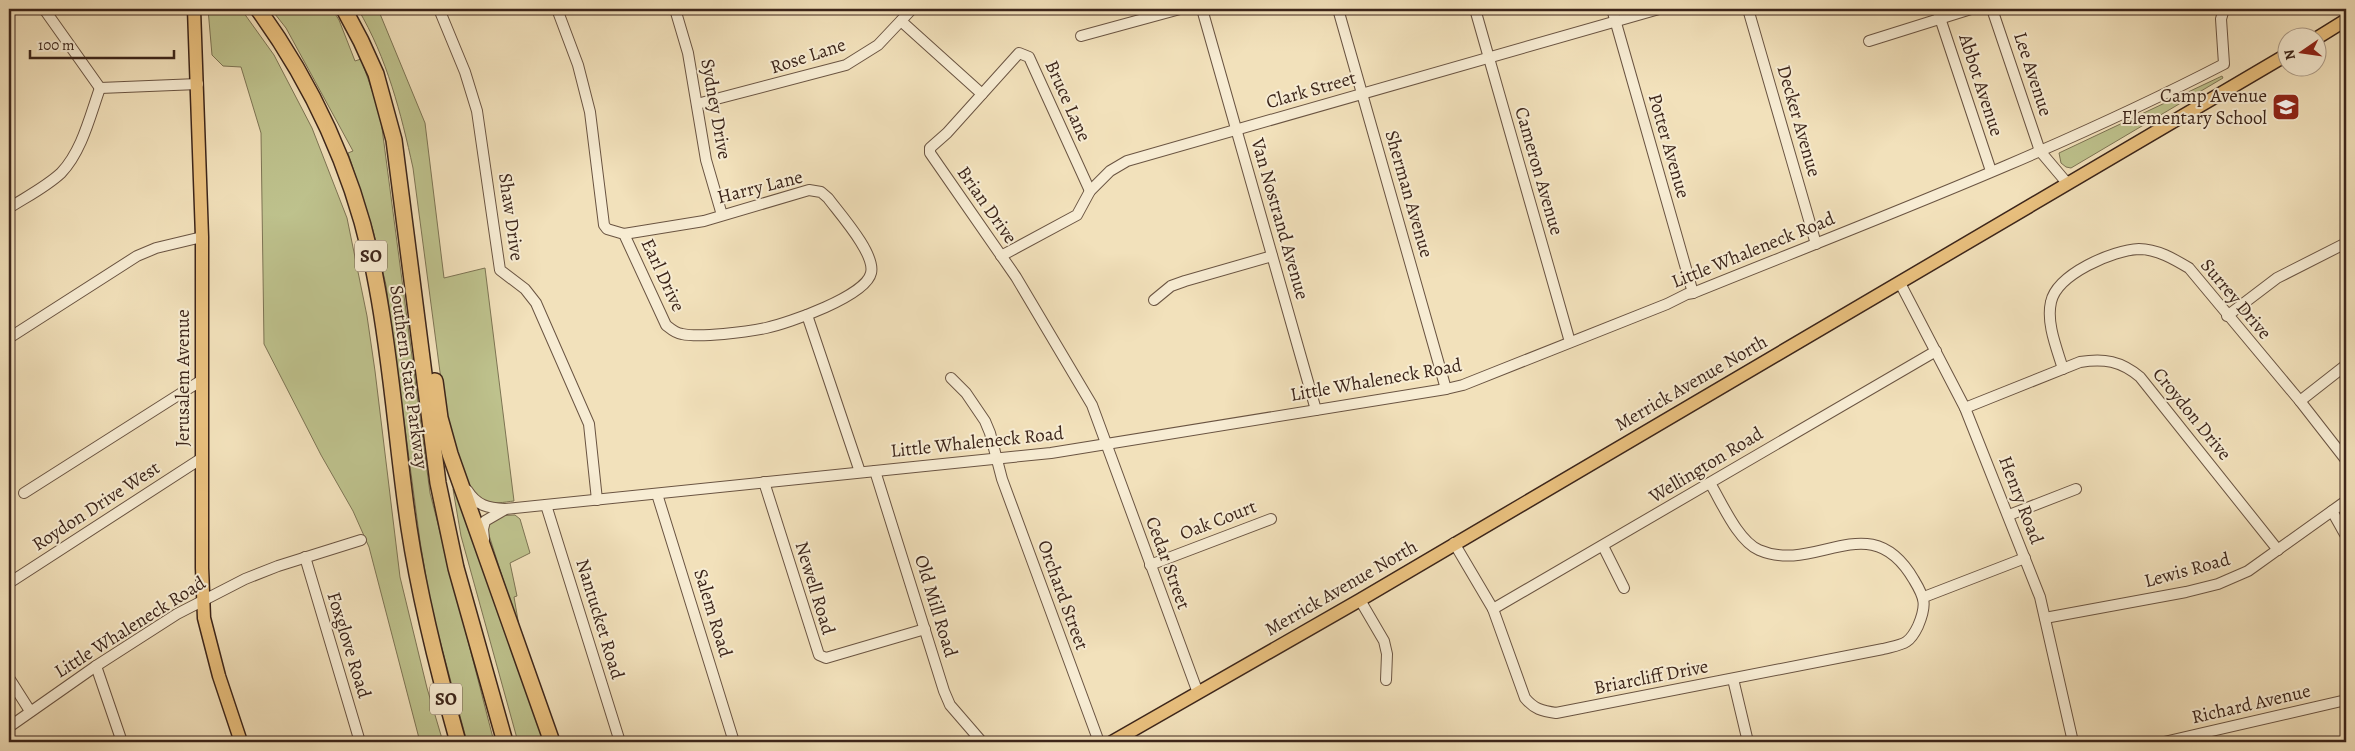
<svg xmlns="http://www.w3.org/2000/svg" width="2355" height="751" viewBox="0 0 2355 751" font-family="Alegreya,serif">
<rect width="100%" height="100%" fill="#f2e1bb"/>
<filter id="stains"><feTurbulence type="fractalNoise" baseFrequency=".004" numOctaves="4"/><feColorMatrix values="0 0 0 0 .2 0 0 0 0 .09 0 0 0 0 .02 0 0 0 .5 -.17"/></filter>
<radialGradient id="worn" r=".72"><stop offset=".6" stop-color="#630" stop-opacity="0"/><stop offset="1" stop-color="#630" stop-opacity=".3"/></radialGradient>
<g fill="#bec28d" stroke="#7d7454">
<path d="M208,9h33l33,46 38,73 35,90 20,98 8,55 25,206 27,111 16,54h-23l-51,-195 -16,-36 -32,-56 -57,-111 -3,-211 -20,-66 -18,-1 -11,-11z"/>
<path d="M271,9h61l7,11 16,41 6,-2 19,54 50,380 64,249h-27l-36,-135 -11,-66 -34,-256 -13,-55 -25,-77 5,-2 -67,-123z"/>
<path d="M358,9h20l47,114 19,155 41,-10 29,233c-10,1 -20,4 -31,-1 -19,-8 -31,-56 -36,-75l-34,-257c-12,-55 -26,-110 -55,-159z"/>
<path d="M2222,76l1,2 -152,90 -5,-1 -5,-4 -2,-10z"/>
<path d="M456,486l92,256h-30l-57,-206 -8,-47z"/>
<path d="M515,515l5,4 10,34 -20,10 7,33 -3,1 5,29 41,116 -51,-144 -21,-66 1,-9 5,-7z"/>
</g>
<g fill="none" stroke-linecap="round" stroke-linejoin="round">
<defs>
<g id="minor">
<path d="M44,9l56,79"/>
<path d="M439,9l26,63 12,39 23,159 25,19 11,14 53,121 8,76"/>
<path d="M557,9l21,56 12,47 14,113 3,4 17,5 42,91c5,4 9,8 16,9 18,4 65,-2 84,-6 23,-5 100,-32 105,-55 5,-19 -32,-60 -43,-75l-7,-6 -12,-2 -105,31 -80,13"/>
<path d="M675,9l13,44 18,107 16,55"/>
<path d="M1202,9l114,401"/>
<path d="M1338,9l108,380"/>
<path d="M1475,9l95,333"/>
<path d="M1612,9l81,284"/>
<path d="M1748,9l68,235"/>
<path d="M1937,9l54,162"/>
<path d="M1992,9l48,142 27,32"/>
<path d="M901,21l81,73"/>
<path d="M1081,36l99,-27"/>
<path d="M1869,41l102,-32"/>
<path d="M100,88l98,-4"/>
<path d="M697,104l149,-39 32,-20 34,-36"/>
<path d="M1090,191l-61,-134 -10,-4 -72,80 -17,15v5l86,124 76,128 106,288"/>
<path d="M9,208c17,-11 37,-21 52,-35 21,-22 29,-57 39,-85"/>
<path d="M1001,256l76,-41 13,-24 20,-20 17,-10 532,-152"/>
<path d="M1900,283l65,125 75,189 33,145"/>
<path d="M1154,300l17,-14 14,-5 87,-25"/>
<path d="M807,315l53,157"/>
<path d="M2227,316l50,-38 69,-35"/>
<path d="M9,338l128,-82 19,-8 46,-11"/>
<path d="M2063,369c-6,-20 -17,-46 -12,-67 6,-28 62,-52 88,-53 18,0 35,10 50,19l111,133 46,59"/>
<path d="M951,378l15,15 19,28 5,12 12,46 97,263"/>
<path d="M2300,401l46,-36"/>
<path d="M1965,408l115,-46c24,-4 41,-1 60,15l138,173"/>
<path d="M875,471l69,220 6,14 32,37"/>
<path d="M764,482l55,173 7,3 99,-29"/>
<path d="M467,490c10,16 21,18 38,19l546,-56 395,-64 17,-4 204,-81 20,-10 6,-1c178,-72 359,-140 531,-229l-3,-45 3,-10"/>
<path d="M24,493l178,-113"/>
<path d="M657,494l77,248"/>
<path d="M546,505l74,237"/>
<path d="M2332,511l14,25"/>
<path d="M2009,515l67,-26"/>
<path d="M484,539l-1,-10 2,-8 19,-11"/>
<path d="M1454,543l39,66 32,89c9,11 17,13 31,15l327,-64c20,-5 26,-4 35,-23 9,-21 7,-28 -4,-46 -44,-76 -97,-5 -155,-30 -21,-9 -37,-47 -49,-67"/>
<path d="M1603,546l21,42"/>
<path d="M305,557l55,185"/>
<path d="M1150,565l121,-46"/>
<path d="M9,583l193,-125"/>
<path d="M1924,597l101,-39"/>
<path d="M1360,600l24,41 3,13 -1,26"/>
<path d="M1493,609l443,-258"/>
<path d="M2045,618l141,-26 32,-8 30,-13 98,-70"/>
<path d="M96,666l26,76"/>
<path d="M9,678l21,33"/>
<path d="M1733,679l15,63"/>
<path d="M9,727l87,-61 81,-52 68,-35 33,-13 83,-26"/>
<path d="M2164,742l182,-42"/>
</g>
<g id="major">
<path d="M194,9l8,228v331l2,50 15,58 22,66"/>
<path d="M2317,38l29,-18"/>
<path d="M1112,742l248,-142 928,-546"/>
</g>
<g id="highway">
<path d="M258,9c60,83 101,177 119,278 15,79 20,161 32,241 11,73 29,143 49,214"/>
<path d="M344,9l17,32 15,33 18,66 44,343 18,85 49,174"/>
<path d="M435,381l5,37 10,36 102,288"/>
</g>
</defs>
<use href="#minor" stroke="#6a5442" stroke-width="12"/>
<use href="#major" stroke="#3c251a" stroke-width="15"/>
<use href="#highway" stroke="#3c251a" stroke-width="18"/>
<use href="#minor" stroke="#f7ecd3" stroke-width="10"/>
<use href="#major" stroke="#e9c07e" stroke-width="12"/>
<use href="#highway" stroke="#e9c07e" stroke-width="15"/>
</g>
<defs>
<symbol id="school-square" viewBox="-11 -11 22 22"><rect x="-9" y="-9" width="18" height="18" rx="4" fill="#8f2418" stroke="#f7ecd3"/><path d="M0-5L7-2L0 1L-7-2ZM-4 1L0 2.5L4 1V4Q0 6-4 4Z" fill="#fff"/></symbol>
</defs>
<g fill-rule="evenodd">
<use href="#school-square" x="2270" y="91" width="32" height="32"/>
</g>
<g text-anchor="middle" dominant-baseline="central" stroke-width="4" stroke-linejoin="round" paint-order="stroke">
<g fill="#f7ecd3" stroke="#746152" stroke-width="1">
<rect x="355" y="240.5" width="32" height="31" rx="4"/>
<rect x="430" y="683.5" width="32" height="31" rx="4"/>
</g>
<g font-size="18" font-weight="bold" fill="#3c251a">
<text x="371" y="256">SO</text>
<text x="446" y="699">SO</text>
</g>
<g font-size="19" fill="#3c251a" stroke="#f7ecd3">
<text transform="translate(808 56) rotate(-18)">Rose Lane</text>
<text transform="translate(2033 74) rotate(72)">Lee Avenue</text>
<text transform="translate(1981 85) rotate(72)">Abbot Avenue</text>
<text transform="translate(1311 90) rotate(-16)">Clark Street</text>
<text transform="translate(1068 101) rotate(66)">Bruce Lane</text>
<text transform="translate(716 109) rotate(80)">Sydney Drive</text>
<text transform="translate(1799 121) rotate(74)">Decker Avenue</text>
<text transform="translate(1669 146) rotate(74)">Potter Avenue</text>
<text transform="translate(1539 171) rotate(74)">Cameron Avenue</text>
<text transform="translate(760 187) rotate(-14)">Harry Lane</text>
<text transform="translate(1409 194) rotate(74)">Sherman Avenue</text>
<text transform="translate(987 205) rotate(55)">Brian Drive</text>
<text transform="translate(511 217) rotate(82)">Shaw Drive</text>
<text transform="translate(1280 219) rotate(74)">Van Nostrand Avenue</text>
<text transform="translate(1753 250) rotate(-22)">Little Whaleneck Road</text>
<text transform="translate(663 275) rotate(65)">Earl Drive</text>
<text transform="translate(2236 299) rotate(50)">Surrey Drive</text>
<text transform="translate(409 377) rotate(82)">Southern State Parkway</text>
<text transform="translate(183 378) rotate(-90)">Jerusalem Avenue</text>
<text transform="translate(1376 380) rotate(-10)">Little Whaleneck Road</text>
<text transform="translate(1691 383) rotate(-30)">Merrick Avenue North</text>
<text transform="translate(2192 414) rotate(51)">Croydon Drive</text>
<text transform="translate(977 442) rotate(-6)">Little Whaleneck Road</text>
<text transform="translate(1706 465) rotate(-31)">Wellington Road</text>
<text transform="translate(2021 500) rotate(69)">Henry Road</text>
<text transform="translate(96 506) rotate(-33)">Roydon Drive West</text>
<text transform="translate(1218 520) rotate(-21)">Oak Court</text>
<text transform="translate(1168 563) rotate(70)">Cedar Street</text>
<text transform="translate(2187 570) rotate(-15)">Lewis Road</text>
<text transform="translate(815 588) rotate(73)">Newell Road</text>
<text transform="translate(1341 588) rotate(-30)">Merrick Avenue North</text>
<text transform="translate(1063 595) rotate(70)">Orchard Street</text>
<text transform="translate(936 606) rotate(73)">Old Mill Road</text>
<text transform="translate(713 613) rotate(73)">Salem Road</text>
<text transform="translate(600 619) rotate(73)">Nantucket Road</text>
<text transform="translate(130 627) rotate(-32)">Little Whaleneck Road</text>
<text transform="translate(349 645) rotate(73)">Foxglove Road</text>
<text transform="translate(1651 677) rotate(-11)">Briarcliff Drive</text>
<text transform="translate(2251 704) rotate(-13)">Richard Avenue</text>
</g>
<g font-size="19" fill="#3c251a" stroke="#f7ecd3" text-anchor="end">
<text x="2267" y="96">Camp Avenue<tspan x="2267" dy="22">Elementary School</tspan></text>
</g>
</g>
<rect width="2355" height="751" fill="none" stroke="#f2e1bb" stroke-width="30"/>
<rect x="10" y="10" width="2335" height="731" fill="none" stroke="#3c251a" stroke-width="2.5"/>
<rect x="15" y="15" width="2325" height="721" fill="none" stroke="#3c251a"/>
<g transform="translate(2302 52) rotate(257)"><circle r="24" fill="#f7ecd3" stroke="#ac9c89"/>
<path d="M0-4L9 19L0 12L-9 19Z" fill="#8f2418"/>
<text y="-8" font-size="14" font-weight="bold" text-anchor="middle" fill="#3c251a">N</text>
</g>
<path d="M30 50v8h144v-8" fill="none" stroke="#3c251a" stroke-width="2.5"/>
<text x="38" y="50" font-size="15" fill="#3c251a" stroke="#f7ecd3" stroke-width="4" paint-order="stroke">100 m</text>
<rect width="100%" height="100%" filter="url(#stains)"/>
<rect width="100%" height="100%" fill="url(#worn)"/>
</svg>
